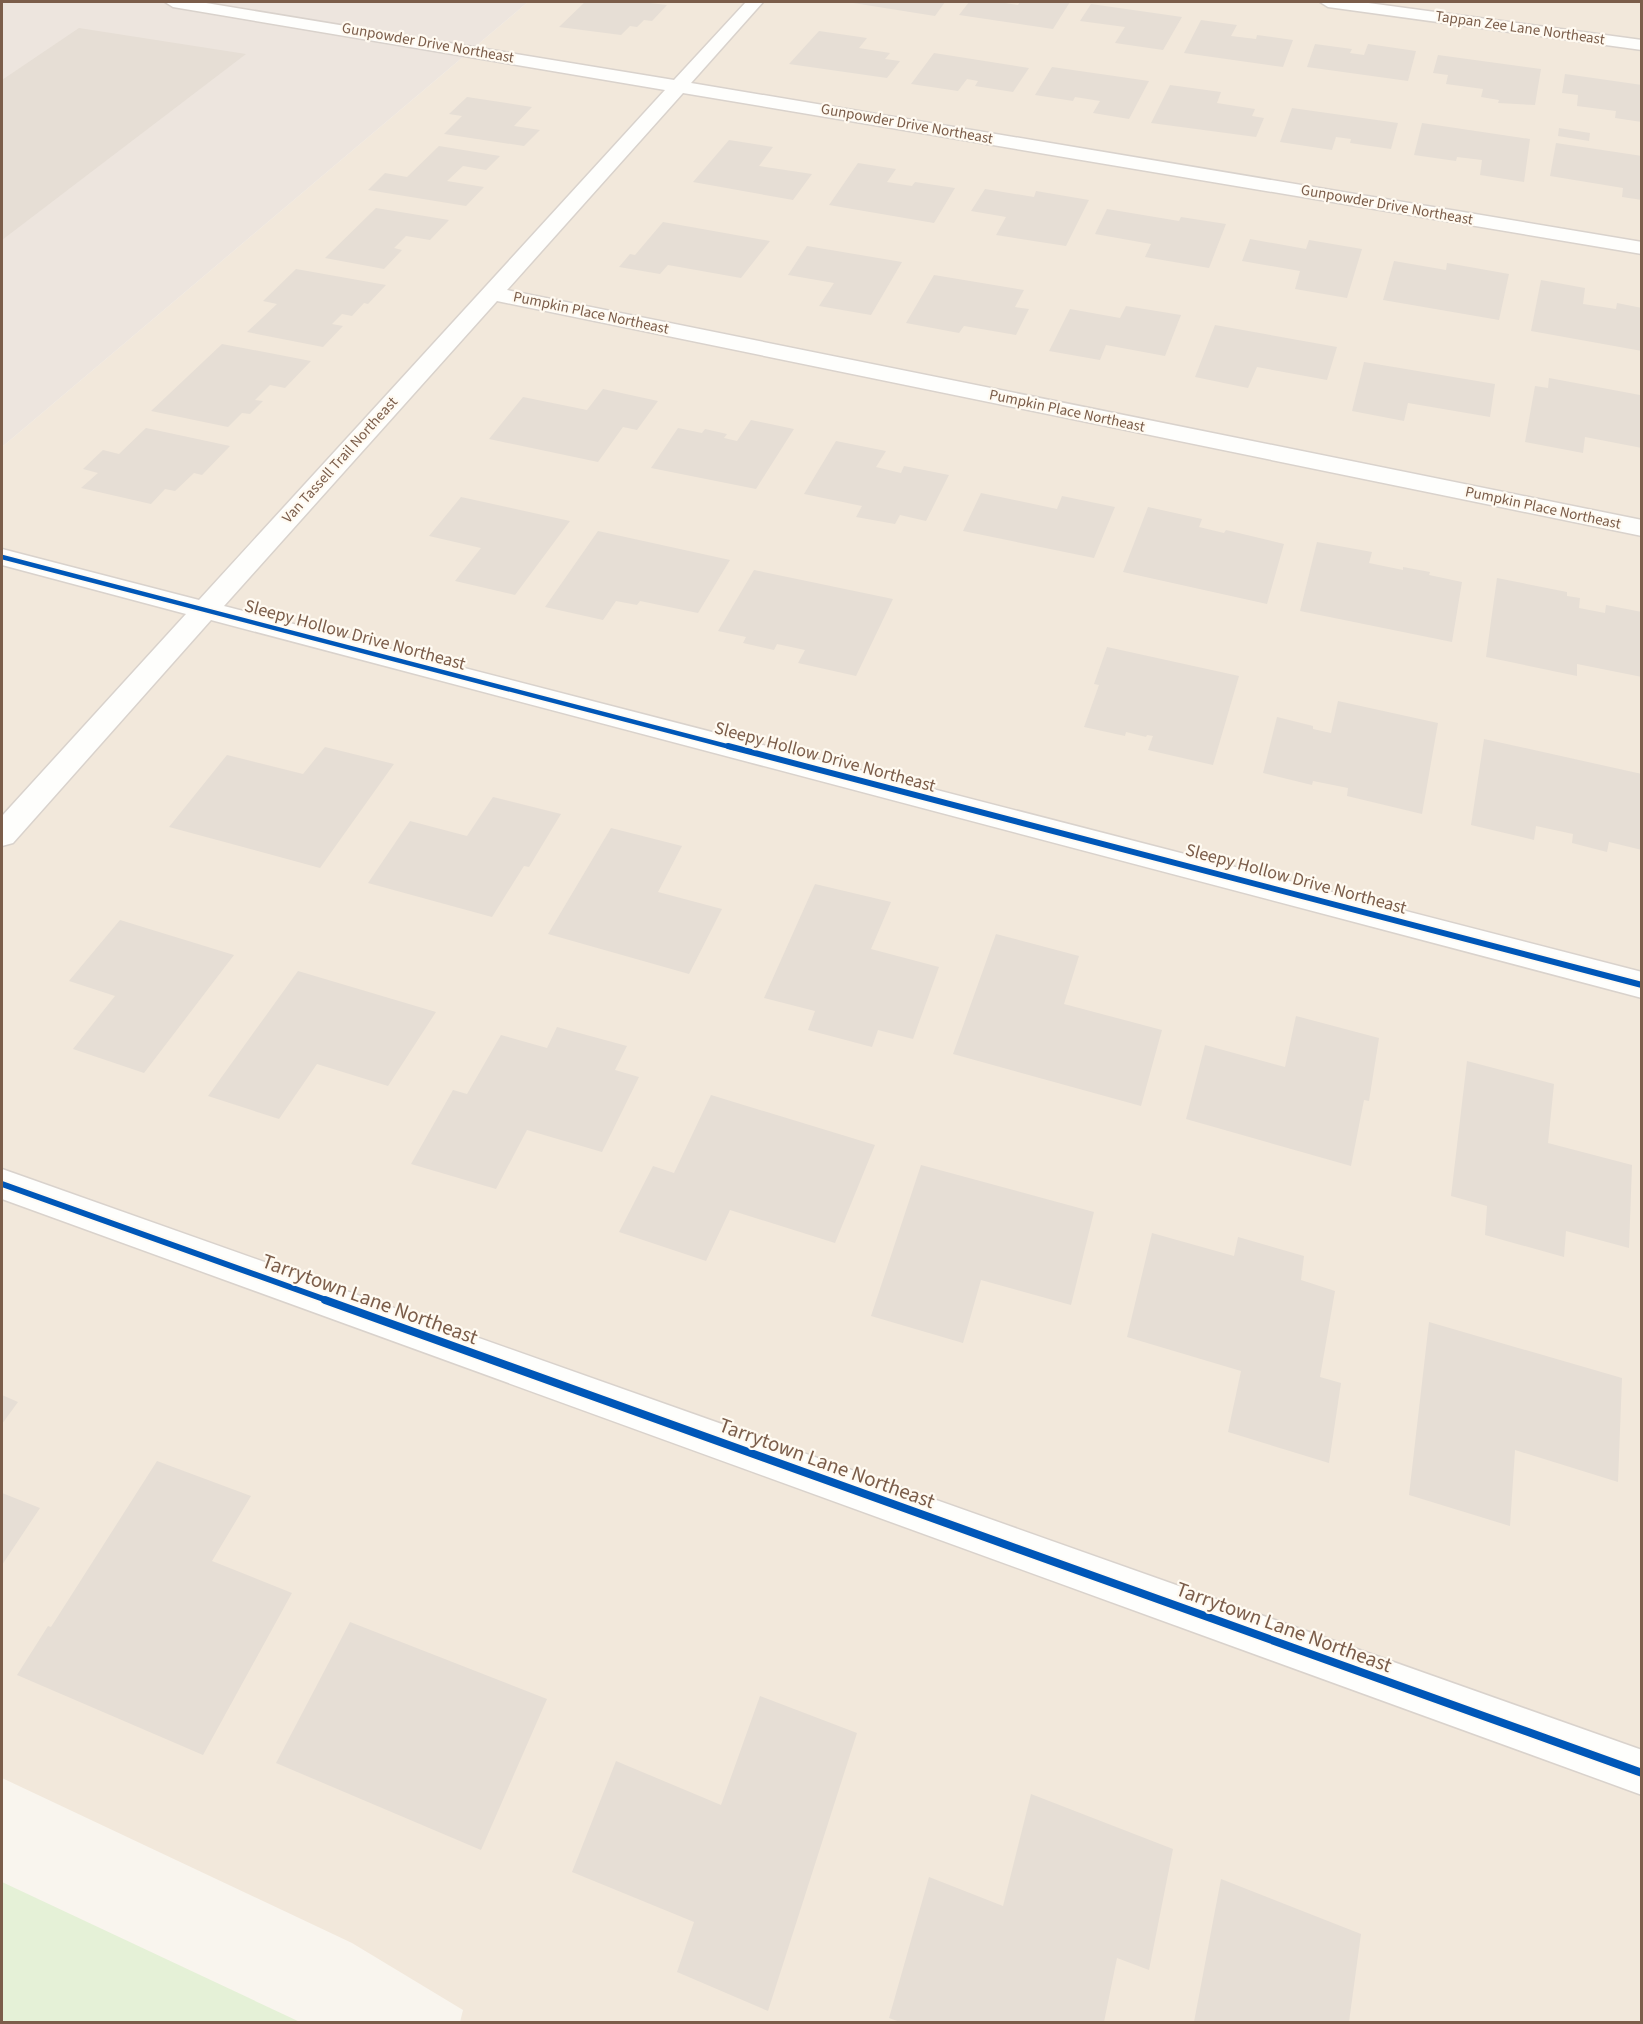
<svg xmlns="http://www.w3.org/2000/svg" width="1643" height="2024" viewBox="0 0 1643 2024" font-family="'Source Sans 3',sans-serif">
<rect width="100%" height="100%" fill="#f9f5ee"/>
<path fill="#f2e8db" d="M528,2h1113v2020h-1181l3,-12 -111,-67 -350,-165v-1331z"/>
<path fill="#ede5de" d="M2,2h526l-526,445z"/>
<path fill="#e5f1d7" d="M2,1882l298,140h-298z"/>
<g fill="#e6ded5">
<path d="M585,2h56l26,3 -15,16 -8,-1 -7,7 -7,-1 -9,9 -62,-8z"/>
<path d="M847,2h98l-10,14z"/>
<path d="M969,2h38l-2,1 13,2 2,-3h50l-17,27 -94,-14z"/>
<path d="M1091,4l91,13 -19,33 -48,-7 10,-16 -45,-6z"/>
<path d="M1201,20l36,5 -6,11 25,3 1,-4 36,5 -10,27 -99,-14z"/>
<path d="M79,28l167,26 -244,186v-160z"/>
<path d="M819,31l48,7 -8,10 31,5 -5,6 15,2 -13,17 -98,-14z"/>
<path d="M1315,44l37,5 -2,4 14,2 4,-11 48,7 -8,30 -101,-14z"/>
<path d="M934,53l95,15 -16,24 -38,-6 3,-5 -11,-2 -9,12 -47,-7z"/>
<path d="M1438,55l103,14 -6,36 -37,-2 1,-3 -18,-3 2,-8 -37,-5 2,-9 -15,-2z"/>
<path d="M1052,67l97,14 -20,38 -36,-6 7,-12 -25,-4 -2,4 -38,-6z"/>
<path d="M1565,74l77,11v37l-27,-4 1,-7 -39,-5 1,-11 -16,-2z"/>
<path d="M1170,85l51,7 -4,11 38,6 -3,7 12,2 -8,19 -105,-14z"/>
<path d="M467,97l65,10 -18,19 26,4 -16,16 -80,-12 18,-18 -13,-2z"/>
<path d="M1292,108l106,15 -7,26 -41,-6 1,-4 -15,-2 -4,13 -52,-8z"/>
<path d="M1422,123l108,16 -6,43 -44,-7 2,-15 -25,-3 -1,4 -42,-6z"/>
<path d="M1559,128l31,5 -1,8 -31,-5z"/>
<path d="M729,140l44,7 -14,19 53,8 -19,26 -100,-18z"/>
<path d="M1556,143l86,13v44l-20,-3 1,-9 -73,-12z"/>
<path d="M439,146l61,10 -14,14 -23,-4 -16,15 37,6 -18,19 -98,-16 17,-17 22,4z"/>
<path d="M858,163l38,6 -9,13 25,4 3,-4 40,6 -21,35 -105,-18z"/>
<path d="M985,189l49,8 2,-6 53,9 -23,46 -70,-11 10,-18 -35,-6z"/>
<path d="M376,208l73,12 -19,20 -24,-4 -12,12 8,2 -18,19 -59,-11z"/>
<path d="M1107,209l72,12 2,-4 45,7 -17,44 -64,-11 6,-13 -56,-10z"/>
<path d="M663,222l107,19 -29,37 -73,-13 -8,9 -41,-7 11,-13 5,1z"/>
<path d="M1250,239l56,10 3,-9 53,9 -15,49 -52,-9 5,-18 -58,-10z"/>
<path d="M807,246l95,16 -31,53 -52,-9 15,-23 -46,-8z"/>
<path d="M1394,261l52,9 1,-7 62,11 -10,46 -116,-20z"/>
<path d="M296,269l90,16 -18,19 -4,-1 -12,13 -10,-2 -10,10 11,2 -20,21 -76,-15 30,-28 -14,-3z"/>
<path d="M934,275l90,15 -9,17 14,2 -13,26 -52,-9 -5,7 -53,-10z"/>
<path d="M1541,280l44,8 -2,16 33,5 1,-6 25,5v43l-111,-20z"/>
<path d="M1126,306l55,9 -16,41 -59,-11 -6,15 -51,-9 21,-42 50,9z"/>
<path d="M1215,325l122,22 -10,33 -70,-13 -9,21 -53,-11z"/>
<path d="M222,344l89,17 -26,27 -15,-3 -15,15 8,1 -13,13 -8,-1 -14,14 -77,-16z"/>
<path d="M1364,362l131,22 -5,33 -82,-14 -4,18 -52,-10z"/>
<path d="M1549,378l91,17 2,53 -57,-11 -2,16 -58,-11 10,-56 13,2z"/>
<path d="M603,389l55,12 -21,29 -14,-3 -25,35 -109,-23 34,-42 64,13z"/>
<path d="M751,420l43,9 -38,60 -105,-21 27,-40 24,5 3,-4 22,5 -3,4 13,3z"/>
<path d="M146,428l84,18 -28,29 -8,-2 -19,18 -10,-2 -14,15 -70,-16 17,-15 -15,-4 20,-19 16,4z"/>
<path d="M836,441l50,10 -10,16 25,6 3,-7 45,9 -23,46 -26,-6 -5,9 -39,-7 6,-11 -58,-12z"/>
<path d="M981,493l76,16 5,-13 53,11 -21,51 -131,-27z"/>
<path d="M461,497l109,24 -55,74 -60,-14 26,-33 -52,-12z"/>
<path d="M1148,507l54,12 -3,8 25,6 2,-3 58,14 -17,60 -144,-32z"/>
<path d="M598,531l132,29 -32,53 -58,-12 -3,4 -21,-4 -13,19 -58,-13z"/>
<path d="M1317,542l55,10 -3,11 34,7v-3l27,5 -1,3 33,7 -10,60 -152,-31z"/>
<path d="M754,570l139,29 -37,77 -58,-13 7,-13 -28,-6 -3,6 -31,-7 3,-6 -28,-6z"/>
<path d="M1497,578l70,14v4l13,2 -1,10 26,5 1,-8 36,7v65l-65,-13v12l-91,-19z"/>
<path d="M1107,647l132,29 -26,89 -65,-15 5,-14 -6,-1 -1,2 -20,-5 -1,4 -41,-9 15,-42 -5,-1z"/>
<path d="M1338,701l100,22 -16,91 -75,-18 1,-8 -35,-7 -1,4 -49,-12 14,-56 36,9v3l18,4z"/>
<path d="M1484,739l158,35v76l-33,-8 -2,10 -35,-9 1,-9 -37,-8 -2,14 -63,-15z"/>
<path d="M325,747l69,17 -74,104 -151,-41 58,-72 76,19z"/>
<path d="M493,797l68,17 -32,53 -5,-1 -32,51 -124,-34 42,-62 57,15z"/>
<path d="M611,828l71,18 -24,46 64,17 -33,65 -141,-40z"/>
<path d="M815,884l76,18 -20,47 68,18 -26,72 -35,-9 -6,17 -64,-17 7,-19 -51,-13z"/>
<path d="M120,920l114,35 -90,118 -71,-24 42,-53 -46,-15z"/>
<path d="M996,934l83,22 -15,48 98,26 -21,76 -188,-52z"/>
<path d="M298,971l138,41 -48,74 -71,-22 -38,55 -71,-23z"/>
<path d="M1296,1016l83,22 -10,63 -5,-1 -13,66 -165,-47 19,-74 80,22z"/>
<path d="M557,1027l70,19 -12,24 24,7 -37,75 -75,-22 -31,59 -85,-25 42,-74 14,4 34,-59 46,13z"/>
<path d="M1467,1061l87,23 -6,59 84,22 -3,83 -63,-17 -2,26 -79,-22 2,-29 -36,-10z"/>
<path d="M711,1095l164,50 -40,98 -105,-33 -24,51 -87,-29 34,-66 21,7z"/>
<path d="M921,1165l173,47 -23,93 -90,-25 -18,63 -92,-27z"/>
<path d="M1152,1233l82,23 4,-19 66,19 -3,24 34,11 -15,86 21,6 -12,80 -101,-31 13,-61 -114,-34z"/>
<path d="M1429,1322l193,56 -4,104 -103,-32 -5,76 -101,-31z"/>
<path d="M2,1395l16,7 -16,22z"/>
<path d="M157,1461l94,35 -39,65 80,32 -89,162 -186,-80 31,-49 3,1z"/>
<path d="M2,1493l38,15 -38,57z"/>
<path d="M350,1622l197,77 -66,151 -205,-87z"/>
<path d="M760,1696l97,37 -89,278 -91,-39 17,-50 -122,-50 44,-111 105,44z"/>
<path d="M1031,1794l142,55 -24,121 -32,-12 -13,64h-204l-11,-4 40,-141 74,29z"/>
<path d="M1221,1879l140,55 -12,88h-155z"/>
</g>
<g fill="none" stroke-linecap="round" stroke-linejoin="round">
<defs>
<g id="minor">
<path d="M165,2h35l474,78 72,-78h17l-72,81 951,159v12l-959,-161 -176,197 1135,230v16l-1145,-235 -273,305 1418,366v26l-1431,-378 -198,223 -11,3v-30l184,-202 -184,-49v-16l197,51 466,-510 -492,-83z"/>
<path d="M1320,2h41l281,38v10l-314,-43z"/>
<path d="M2,1169l1640,581v45l-1640,-596z"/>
</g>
</defs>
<use href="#minor" stroke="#d9d2cc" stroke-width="3"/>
<use href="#minor" fill="#fefefc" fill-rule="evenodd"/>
<defs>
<path id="cycleway-far2" d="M2,557l732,191"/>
<g id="cycleway-far1">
<path d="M728,746l914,239"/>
<path d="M2,1184l327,117"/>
</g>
<path id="cycleway" d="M325,1300l1317,473"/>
</defs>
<use href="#cycleway-far2" stroke="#fffaf1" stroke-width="8"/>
<use href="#cycleway-far1" stroke="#fffaf1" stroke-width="10"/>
<use href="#cycleway" stroke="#fffaf1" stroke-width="11"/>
<use href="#cycleway-far2" stroke="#0057b8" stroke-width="4.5"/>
<use href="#cycleway-far1" stroke="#0057b8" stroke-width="6"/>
<use href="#cycleway" stroke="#0057b8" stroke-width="8"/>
</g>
<g text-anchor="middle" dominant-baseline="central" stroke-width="4.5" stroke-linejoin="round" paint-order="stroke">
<g font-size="15" fill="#7b5d4a" stroke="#fffaf1">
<text transform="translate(1520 28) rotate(8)">Tappan Zee Lane Northeast</text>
<text transform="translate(428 43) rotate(10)">Gunpowder Drive Northeast</text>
<text transform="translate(907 124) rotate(10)">Gunpowder Drive Northeast</text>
<text transform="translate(1387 205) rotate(10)">Gunpowder Drive Northeast</text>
<text transform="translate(591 313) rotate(12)">Pumpkin Place Northeast</text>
<text transform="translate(1067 411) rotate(12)">Pumpkin Place Northeast</text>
<text transform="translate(340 460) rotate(-48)">Van Tassell Trail Northeast</text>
<text transform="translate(1543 508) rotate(12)">Pumpkin Place Northeast</text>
</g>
<g font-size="18" fill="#7b5d4a" stroke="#fffaf1">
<text transform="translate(355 635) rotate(15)">Sleepy Hollow Drive Northeast</text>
<text transform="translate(825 757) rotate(15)">Sleepy Hollow Drive Northeast</text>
<text transform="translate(1296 879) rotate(15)">Sleepy Hollow Drive Northeast</text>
</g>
<g font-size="21" fill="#7b5d4a" stroke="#fffaf1">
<text transform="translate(370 1299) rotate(20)">Tarrytown Lane Northeast</text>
<text transform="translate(827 1463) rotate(20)">Tarrytown Lane Northeast</text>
<text transform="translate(1284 1627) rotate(20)">Tarrytown Lane Northeast</text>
</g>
</g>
<rect width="1643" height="2024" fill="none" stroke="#7b5d4a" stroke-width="6"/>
</svg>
